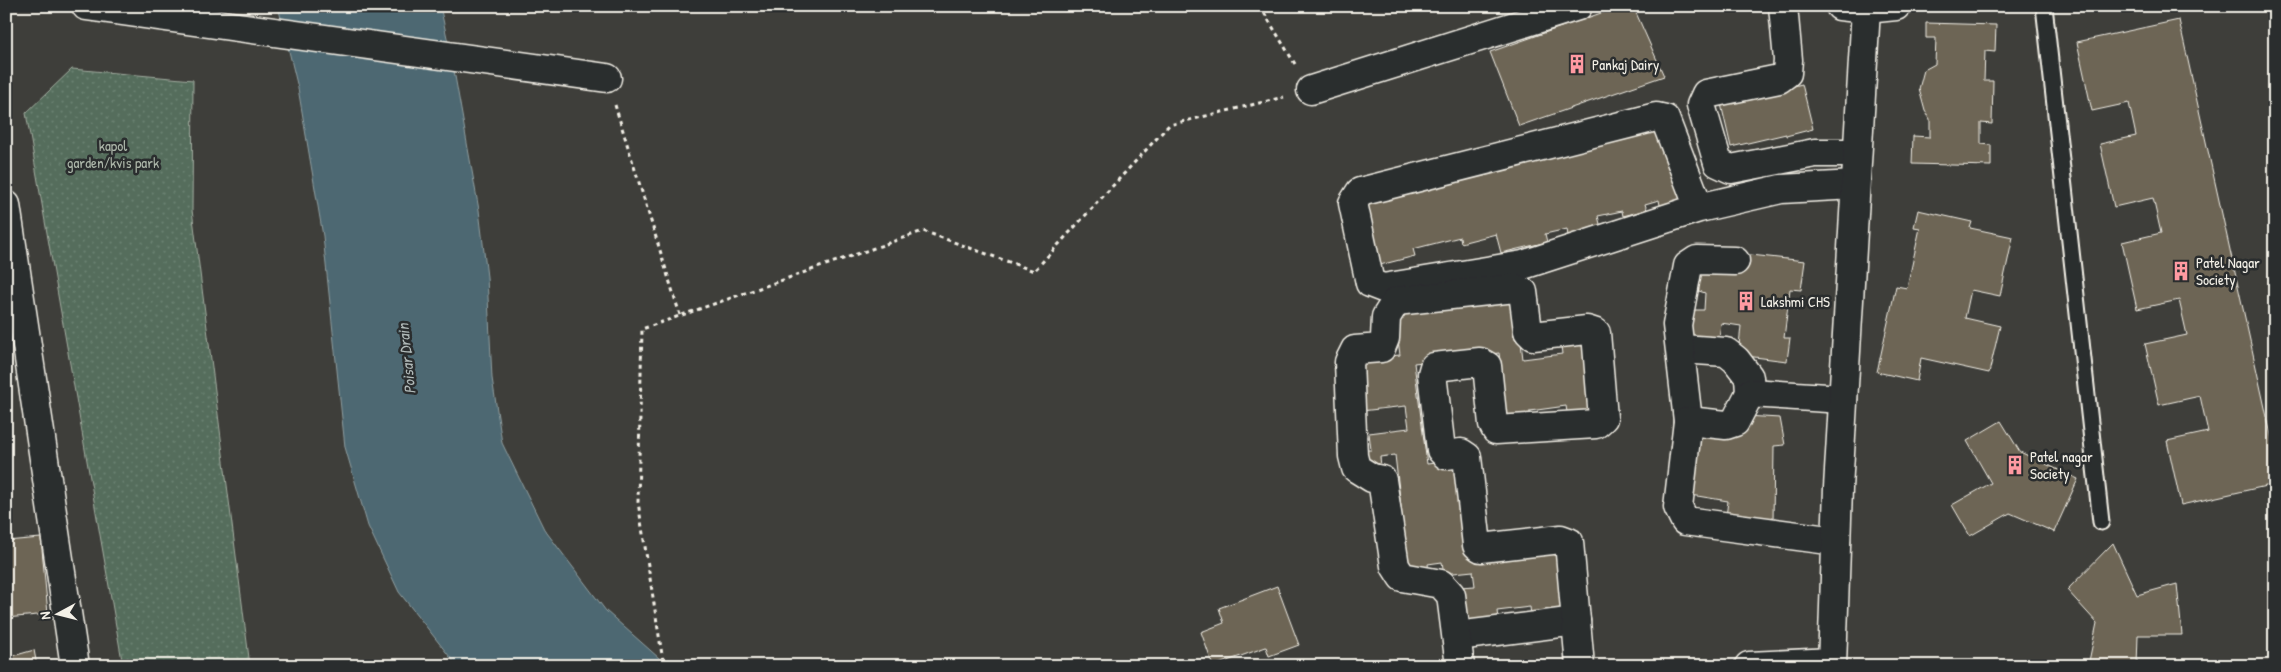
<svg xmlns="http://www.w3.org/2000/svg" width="2281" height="672" viewBox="0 0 2281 672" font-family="'Patrick Hand',sans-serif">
<defs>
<pattern id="park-dots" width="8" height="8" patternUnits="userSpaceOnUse" patternTransform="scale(1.25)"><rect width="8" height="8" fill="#546d5b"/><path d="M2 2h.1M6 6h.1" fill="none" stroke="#6d8273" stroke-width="1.8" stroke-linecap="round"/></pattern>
</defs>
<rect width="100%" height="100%" fill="#3e3e3a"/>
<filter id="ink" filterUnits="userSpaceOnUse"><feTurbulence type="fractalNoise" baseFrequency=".02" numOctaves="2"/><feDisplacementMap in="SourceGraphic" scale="10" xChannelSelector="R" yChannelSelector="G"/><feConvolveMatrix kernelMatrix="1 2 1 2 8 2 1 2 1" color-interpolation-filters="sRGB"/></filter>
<g filter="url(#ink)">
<path fill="url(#park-dots)" stroke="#a4afa2" d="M72,69l121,11 -1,130 58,456h-127l-97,-553z"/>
<path fill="#4d6872" stroke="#909fa1" d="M278,6h162l13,59 26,145 8,67 5,101 10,65 42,86 62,82 62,55h-211l-58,-74 -31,-66 -23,-79 -22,-211 -25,-148z"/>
<g fill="#6d6555" stroke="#f4f1e8">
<path d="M1621,6h12l31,70 -145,50 -29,-74z"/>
<path d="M2179,20l96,433v31l-94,21 -14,-64 41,-9 -8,-36 -41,9 -14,-61 42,-9 -8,-35 -42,9 -15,-67 39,-9 -8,-35 -39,9 -14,-63 36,-8 -7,-33 -37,8 -15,-69z"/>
<path d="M1926,23l70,2 -1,27 -10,-1 -1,30h9l-1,43 -11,-1v21l10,1v21l-79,-2 1,-28 17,1v-18l-5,-8 -6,-22 5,-19 11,-6 1,-26h-10z"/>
<path d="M1802,84l11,45 -27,7v-2l-55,13 -10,-43z"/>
<path d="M1661,122l24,82 -24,6 -2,-10 -14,4 2,6 -24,6 -1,-5 -24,5 3,12 -33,8 -1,-7 -22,5 2,8 -46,11 -5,-19 -35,9 -1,-6 -47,12 2,7 -39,10 -15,-66z"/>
<path d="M1918,210l54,12 -2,6 43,9 -13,59 -29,-6 -6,28 35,8 -11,47 -68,-15 -4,23 -40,-9 19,-86 11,2 13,-60 -6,-1z"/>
<path d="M1742,254l63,7 -4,29 -11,-1 -6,49h6l-3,23 -49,-6 3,-29 -20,-3 -2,17 -34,-5 3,-25h16l1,-17 -9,-3 3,-23z"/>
<path d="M1515,294l8,65 39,-5 -2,-16 26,-4 10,80 -28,4 -2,-12 -36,5v3l-34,4 -4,-32 11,-1 -4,-32 -85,10 13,101 34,-4 11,94 89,-11 8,67 -38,5 -1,-8 -33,4 1,8 -34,4 -5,-36 16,-1 -2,-15 -29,3 -2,-12 -14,2 1,8 -20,3 -13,-40 8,-1 -9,-79 -15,2 1,9 -14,2 -2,-18h6l-2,-17 40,-5 -3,-22 -45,5 -7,-51 46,-5 -6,-46z"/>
<path d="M1745,416l35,2 5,27 -11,1 -1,76 -47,-5 2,-16 -43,-7 15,-68 41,9z"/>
<path d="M2001,421l19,31 58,27 -24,53 -44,-19 -40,23 -18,-31 39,-22 -24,-42z"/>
<path d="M41,538l7,76 -42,4v-77z"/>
<path d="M2113,543l24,52 40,-11 5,51h-44l-1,31h-49l9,-43 -30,-33z"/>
<path d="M1277,586l22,59 -30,11 -3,-9 -53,19 -12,-34 23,-9 -5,-15z"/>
<path d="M34,650l3,16h-31v-8z"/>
</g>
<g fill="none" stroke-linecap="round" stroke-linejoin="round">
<defs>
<path id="lane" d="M2044,6l57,516"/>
<g id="street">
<path d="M86,6l521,72"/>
<path d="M1783,6l5,54 -1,13 -8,6 -73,15 -5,11 17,58 13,6 84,-16h42"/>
<path d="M1840,6l26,3 30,-3"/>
<path d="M1311,90l267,-84"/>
<path d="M6,205l69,461"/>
<path d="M1699,208l-34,-89 -9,-2 -296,75 -7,11 17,80 13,5 140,-23 176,-57 82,-19 74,-4"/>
<path d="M1681,349l45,3 10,8 13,17 1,16"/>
<path d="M1688,421l-11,-96 11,-59 9,-6 38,1"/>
<path d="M1836,541l-151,-20 -7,-14 10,-86 38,4 9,-3 15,-29 93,6"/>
<path d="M1457,636l119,-15"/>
<path d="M1460,666l-9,-71 -10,-11 -39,-7 -7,-11 -13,-86 -10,-2 -16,-10 -3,-12 -4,-94 6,-12 26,-2 4,-10 1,-21 10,-16 119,-13 8,4 5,39 5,5 54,-6 9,3 7,85 -7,6 -100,6 -3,-6 -6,-58 -7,-4 -46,5 -2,7 9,76 5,5 15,-2 6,4 10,88 4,3 80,-9 8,3 11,124"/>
<path d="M1749,666l83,-4"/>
<path d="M1832,666l6,-178 28,-479"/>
</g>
</defs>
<use href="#lane" stroke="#f4f1e8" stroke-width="19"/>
<use href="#street" stroke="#f4f1e8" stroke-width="31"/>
<g stroke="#f4f1e8" stroke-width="3" stroke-dasharray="4 4" stroke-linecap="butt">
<path d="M1260,6l35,58"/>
<path d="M615,105l65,210"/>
<path d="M669,666l-6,-5 -25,-159 4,-173 281,-98 111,40 135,-146 115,-28"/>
</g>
<use href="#lane" stroke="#2a2d2e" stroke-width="15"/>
<use href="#street" stroke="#2a2d2e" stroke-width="28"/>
</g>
</g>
<defs>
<symbol id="building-bare" viewBox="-9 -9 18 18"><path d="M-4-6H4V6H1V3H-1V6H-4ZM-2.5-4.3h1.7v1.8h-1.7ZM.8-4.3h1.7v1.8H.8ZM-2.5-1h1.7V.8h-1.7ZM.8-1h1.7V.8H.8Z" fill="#ff9aa2" stroke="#2a2d2e" stroke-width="2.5" paint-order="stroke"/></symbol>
</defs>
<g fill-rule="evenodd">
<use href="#building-bare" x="1563" y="50" width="28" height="28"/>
<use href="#building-bare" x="2167" y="257" width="28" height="28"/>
<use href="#building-bare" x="1732" y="287" width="28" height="28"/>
<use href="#building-bare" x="2001" y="451" width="28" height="28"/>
</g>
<g text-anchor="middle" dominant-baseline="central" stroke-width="5" stroke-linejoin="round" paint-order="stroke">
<g font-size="15" fill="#f4f1e8" stroke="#2a2d2e" text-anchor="start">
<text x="1592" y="64">Pankaj Dairy</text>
<text x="2196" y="262">Patel Nagar<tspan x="2196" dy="17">Society</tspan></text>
<text x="1761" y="301">Lakshmi CHS</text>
<text x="2030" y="456">Patel nagar<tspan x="2030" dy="17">Society</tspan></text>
</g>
<g font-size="15" fill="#acb6a9" stroke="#2a2d2e">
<text x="113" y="145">kapol<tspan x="113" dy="17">garden/kvis park</tspan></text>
</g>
<g font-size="16" font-style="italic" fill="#b1bab9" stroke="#2a2d2e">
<text transform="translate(406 359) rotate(-96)">Poisar Drain</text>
</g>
</g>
<rect width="2281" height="672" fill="none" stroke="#2a2d2e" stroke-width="25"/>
<rect x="12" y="12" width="2256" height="647" fill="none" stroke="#f4f1e8" stroke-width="2" filter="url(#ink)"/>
<g transform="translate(58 614) rotate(263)" stroke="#2a2d2e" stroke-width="4" paint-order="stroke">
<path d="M0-4L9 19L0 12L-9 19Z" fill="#f4f1e8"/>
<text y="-8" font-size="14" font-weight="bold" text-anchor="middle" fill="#f4f1e8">N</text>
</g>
</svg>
